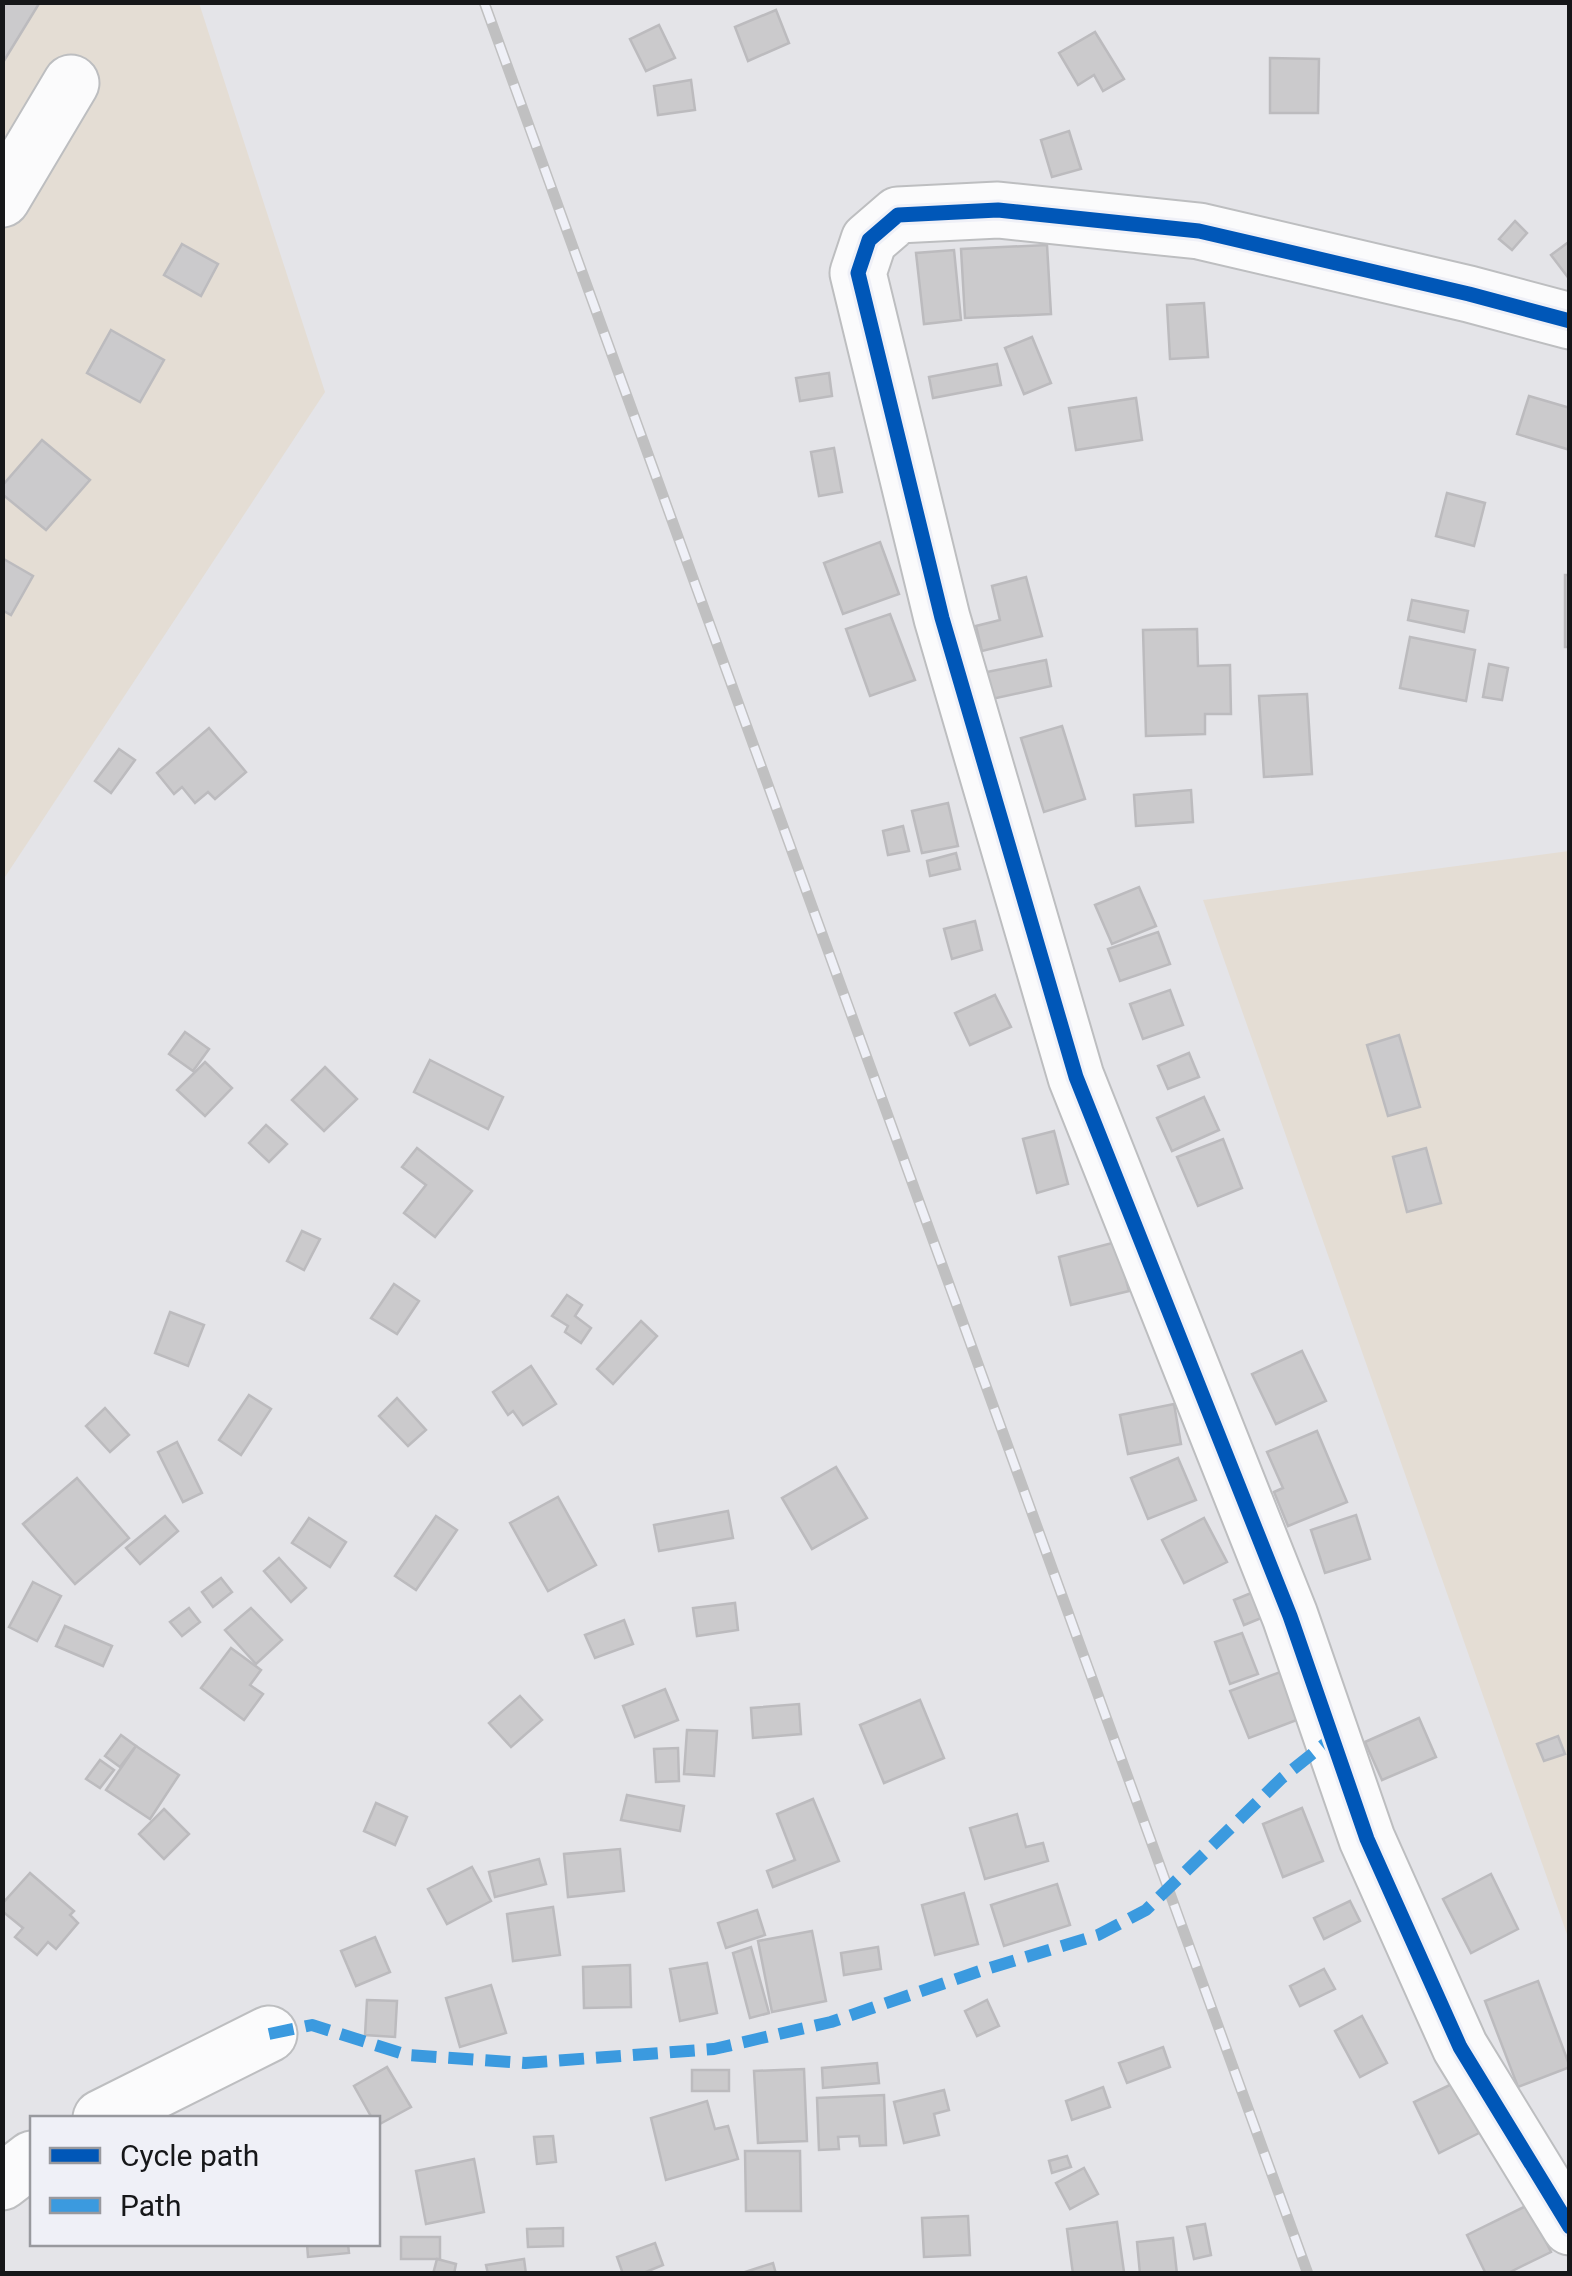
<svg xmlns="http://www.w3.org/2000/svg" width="1572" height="2276" viewBox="0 0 1572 2276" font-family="Roboto,sans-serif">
<rect width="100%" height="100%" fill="#e4e4e8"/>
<g fill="#e4ddd4">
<path d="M3,3h196l126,389 -322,488z"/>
<path d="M1569,851v1089l-366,-1040z"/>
</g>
<g fill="#cbcacc" stroke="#bcbbbe" stroke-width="2.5">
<path d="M2,2h38l-38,62z"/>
<path d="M776,10l13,33 -41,18 -13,-34z"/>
<path d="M659,25l16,33 -29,13 -16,-32z"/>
<path d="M1095,32l29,47 -21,12 -9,-16 -16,10 -19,-32z"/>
<path d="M1270,58l49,1 -1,54h-48z"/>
<path d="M691,80l4,30 -37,5 -4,-29z"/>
<path d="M1069,131l12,38 -29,8 -11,-37z"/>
<path d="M1515,221l12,12 -15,17 -13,-11z"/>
<path d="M1570,241v39l-19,-25z"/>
<path d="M182,244l36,20 -17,32 -37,-21z"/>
<path d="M1047,245l4,69 -86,4 -4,-69z"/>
<path d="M954,250l7,70 -37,4 -8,-71z"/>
<path d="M1204,303l4,54 -38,2 -3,-54z"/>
<path d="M111,330l53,30 -24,42 -53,-29z"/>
<path d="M1032,337l19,46 -27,11 -19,-46z"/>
<path d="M997,364l4,21 -68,13 -4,-21z"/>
<path d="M829,373l3,23 -32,5 -4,-23z"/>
<path d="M1529,396l41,12v42l-53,-16z"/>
<path d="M1136,398l6,42 -66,10 -7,-42z"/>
<path d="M42,440l48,40 -44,50 -44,-36v-8z"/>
<path d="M834,448l8,44 -23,4 -8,-44z"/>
<path d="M1447,493l38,10 -11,43 -38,-10z"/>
<path d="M880,542l19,52 -56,20 -19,-51z"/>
<path d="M2,558l31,18 -22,39 -9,-5z"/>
<rect x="1565" y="575" width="5" height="72"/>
<path d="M1026,577l16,59 -60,15 -6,-25 24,-6 -8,-34z"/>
<path d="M1412,600l56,11 -4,21 -56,-12z"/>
<path d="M890,614l25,66 -45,16 -24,-67z"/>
<path d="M1197,629l1,37 32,-1 1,49h-26v20l-59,2 -3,-106z"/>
<path d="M1410,637l65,13 -9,51 -66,-13z"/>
<path d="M1046,660l5,26 -64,14 -5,-27z"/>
<path d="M1489,664l19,4 -6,32 -19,-3z"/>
<path d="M1307,694l5,80 -48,3 -5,-81z"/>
<path d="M1062,726l23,73 -41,13 -23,-74z"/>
<path d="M209,728l37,44 -31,27 -7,-7 -13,11 -13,-16 -8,7 -17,-21z"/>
<path d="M119,749l16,11 -24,33 -16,-12z"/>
<path d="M1191,790l2,32 -57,4 -2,-31z"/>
<path d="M948,803l10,43 -36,7 -10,-42z"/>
<path d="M903,826l6,25 -21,4 -5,-24z"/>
<path d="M956,853l4,16 -30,7 -3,-15z"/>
<path d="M1139,887l17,39 -44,18 -17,-39z"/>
<path d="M975,921l7,29 -30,9 -8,-30z"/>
<path d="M1158,932l12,32 -50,17 -12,-32z"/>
<path d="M1170,990l13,35 -40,14 -13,-35z"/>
<path d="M995,995l16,32 -41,18 -15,-32z"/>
<path d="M185,1032l24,17 -16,22 -24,-17z"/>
<path d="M1399,1035l21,72 -32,9 -21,-71z"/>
<path d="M1189,1053l10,24 -31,12 -10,-23z"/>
<path d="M430,1060l73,37 -15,32 -74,-37z"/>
<path d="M205,1062l27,26 -27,28 -28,-26z"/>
<path d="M325,1067l32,32 -33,32 -32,-31z"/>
<path d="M1204,1097l15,33 -47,21 -15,-33z"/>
<path d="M266,1125l21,19 -18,18 -20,-19z"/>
<path d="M1054,1131l14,53 -31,9 -14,-54z"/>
<path d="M1223,1139l19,49 -44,18 -21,-49z"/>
<path d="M417,1148l55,43 -37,46 -31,-24 22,-28 -24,-18z"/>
<path d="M1426,1148l15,55 -34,9 -14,-55z"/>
<path d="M302,1231l18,8 -16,31 -17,-9z"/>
<path d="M1116,1242l13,49 -58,14 -12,-48z"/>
<path d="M394,1284l25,17 -22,33 -26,-16z"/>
<path d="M567,1295l15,10 -7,11 16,12 -10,15 -16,-11 3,-6 -16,-10z"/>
<path d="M170,1312l34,13 -16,41 -33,-13z"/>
<path d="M641,1321l16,15 -44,48 -16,-15z"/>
<path d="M1302,1351l24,50 -50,23 -24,-50z"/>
<path d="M531,1366l25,38 -33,21 -10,-14 -5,4 -15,-23z"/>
<path d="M249,1395l22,14 -30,46 -22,-15z"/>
<path d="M397,1398l29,32 -18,16 -29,-30z"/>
<path d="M1174,1404l7,40 -53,10 -8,-39z"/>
<path d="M105,1408l24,27 -19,17 -24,-26z"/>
<path d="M1317,1431l30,71 -59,24 -14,-34 9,-4 -16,-36z"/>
<path d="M177,1442l25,51 -19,9 -25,-50z"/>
<path d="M1178,1458l18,42 -48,19 -17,-41z"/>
<path d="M836,1467l31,51 -55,31 -30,-51z"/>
<path d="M77,1478l52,60 -54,46 -52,-60z"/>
<path d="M558,1497l38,68 -48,26 -38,-68z"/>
<path d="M728,1511l5,27 -74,13 -5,-26z"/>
<path d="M1356,1515l14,44 -45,14 -14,-43z"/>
<path d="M165,1516l13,15 -38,33 -14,-16z"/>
<path d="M436,1516l21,14 -41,60 -21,-14z"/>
<path d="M309,1518l37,24 -16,25 -38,-24z"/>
<path d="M1204,1518l23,44 -43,21 -22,-43z"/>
<path d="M279,1558l27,30 -15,14 -27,-31z"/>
<path d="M221,1578l11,14 -19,15 -11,-15z"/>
<path d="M33,1582l28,14 -24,45 -28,-14z"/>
<path d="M1266,1587l10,25 -32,13 -10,-25z"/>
<path d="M735,1603l3,27 -41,6 -4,-28z"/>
<path d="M189,1608l11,14 -18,14 -12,-14z"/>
<path d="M251,1608l31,32 -26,24 -31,-34z"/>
<path d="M624,1620l9,24 -38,14 -10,-23z"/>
<path d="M65,1626l47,20 -9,20 -47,-20z"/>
<path d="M1242,1633l16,41 -28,10 -15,-42z"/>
<path d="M231,1648l30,22 -11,15 13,9 -19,26 -43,-32z"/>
<path d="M1283,1671l19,47 -53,20 -19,-47z"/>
<path d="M665,1689l13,31 -43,17 -12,-31z"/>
<path d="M520,1696l22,24 -31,27 -22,-24z"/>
<path d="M920,1700l24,58 -60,25 -24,-58z"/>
<path d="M799,1704l2,30 -48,4 -2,-30z"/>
<path d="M1419,1718l17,39 -54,23 -17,-38z"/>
<path d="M687,1730l30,1 -3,45 -30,-2z"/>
<path d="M121,1735l15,11 -16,21 -15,-11z"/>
<path d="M1558,1736l7,18 -21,7 -7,-17z"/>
<path d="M136,1746l43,29 -29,44 -44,-29z"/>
<path d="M678,1748l1,33 -23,1 -2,-33z"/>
<path d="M100,1760l14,10 -14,18 -14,-9z"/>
<path d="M627,1795l57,11 -4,25 -59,-11z"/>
<path d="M813,1799l26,62 -66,26 -6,-16 28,-11 -18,-46z"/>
<path d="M376,1803l31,14 -12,28 -31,-14z"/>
<path d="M1302,1808l21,53 -40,16 -20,-53z"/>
<path d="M164,1809l25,25 -25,25 -25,-25z"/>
<path d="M1017,1814l9,33 17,-4 5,18 -63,18 -15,-51z"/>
<path d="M620,1849l4,42 -56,6 -4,-43z"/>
<path d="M539,1859l7,25 -51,13 -6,-25z"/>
<path d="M472,1867l19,34 -44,23 -19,-35z"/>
<path d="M30,1873l44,38 -4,4 8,8 -22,26 -8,-7 -11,13 -22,-18 8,-9 -21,-17v-7z"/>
<path d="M1491,1874l27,55 -47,24 -28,-54z"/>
<path d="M1057,1884l13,41 -66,21 -13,-41z"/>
<path d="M964,1893l14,51 -43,11 -13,-50z"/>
<path d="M1350,1901l10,20 -36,18 -10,-21z"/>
<path d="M553,1907l7,48 -47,6 -6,-47z"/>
<path d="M757,1910l8,25 -39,13 -8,-25z"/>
<path d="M812,1931l14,70 -54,11 -14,-71z"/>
<path d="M375,1937l15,35 -34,14 -15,-35z"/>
<path d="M751,1947l18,66 -19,5 -17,-65z"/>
<path d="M878,1947l3,22 -37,6 -3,-22z"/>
<path d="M707,1963l10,50 -37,8 -10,-52z"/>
<path d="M630,1965l1,42 -47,1 -1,-41z"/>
<path d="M1324,1969l11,20 -35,17 -10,-20z"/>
<path d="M1538,1981l32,86 -52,20 -33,-86z"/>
<path d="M491,1985l15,48 -46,14 -14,-49z"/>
<path d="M367,2000l30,1 -2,36 -30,-2z"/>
<path d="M987,2000l12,26 -22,10 -12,-25z"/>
<path d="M1362,2016l25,47 -27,14 -25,-46z"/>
<path d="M1163,2047l7,20 -43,16 -8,-20z"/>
<path d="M877,2063l2,20 -56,5 -1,-20z"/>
<path d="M387,2067l24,40 -33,18v-7h-6l-18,-32z"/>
<path d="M804,2069l3,72 -49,2 -4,-72z"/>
<rect x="692" y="2070" width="37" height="21"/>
<path d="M1454,2083l25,50 -40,20 -25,-51z"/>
<path d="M1103,2087l7,20 -38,13 -6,-19z"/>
<path d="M944,2090l5,20 -15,4 5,21 -35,8 -10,-41z"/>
<path d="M884,2095l2,50 -26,1 -1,-10 -21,1 1,12 -20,1 -2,-52z"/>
<path d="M707,2101l8,28 13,-3 10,33 -72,21 -15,-62z"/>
<path d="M553,2136l3,26 -19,2 -3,-27z"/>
<path d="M745,2151h55l1,60h-55z"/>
<path d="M1067,2156l4,11 -19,6 -3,-12z"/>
<path d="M474,2159l10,53 -58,12 -10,-53z"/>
<path d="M1084,2168l14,26 -28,15 -14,-26z"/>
<path d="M1528,2205l23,47 -45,22h-20l-19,-39z"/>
<path d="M968,2216l2,39 -46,2 -2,-39z"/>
<path d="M1117,2222l7,50 -51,2 -6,-45z"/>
<path d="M1205,2224l6,31 -17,4 -7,-32z"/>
<path d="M563,2228v18l-35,1 -1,-18z"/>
<rect x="401" y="2237" width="39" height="22"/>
<path d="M1173,2238l4,36h-37l-3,-32z"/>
<path d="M655,2243l8,22 -22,9h-18l-6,-17z"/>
<path d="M307,2244h41l1,9 -41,4z"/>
<path d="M437,2259l19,5 -2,10h-21z"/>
<path d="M524,2259l2,15h-38l-2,-9z"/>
<path d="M773,2263l3,11h-37z"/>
</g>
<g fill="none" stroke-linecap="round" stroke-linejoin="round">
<defs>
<g id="minor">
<path d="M2,199l69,-116"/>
<path d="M1570,321l-101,-27 -270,-63 -201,-21 -100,5 -29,25 -11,33 84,345 134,459 214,539 77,223 93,208 110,180"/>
<path d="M101,2118l168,-84"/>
<path d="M2,2182l30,-23"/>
</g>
</defs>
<use href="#minor" stroke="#bdbec0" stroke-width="59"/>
<use href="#minor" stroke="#fbfbfc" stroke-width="55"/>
<defs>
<path id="rail" d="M484,2l824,2272"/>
</defs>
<use href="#rail" stroke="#c0c0c1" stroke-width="11"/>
<use href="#rail" stroke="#eff0f7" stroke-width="8" stroke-dasharray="22" stroke-linecap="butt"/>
<path stroke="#3b9adf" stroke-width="12" stroke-dasharray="25 12" stroke-linecap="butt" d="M269,2034l43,-9 95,30 118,8 189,-14 117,-27 149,-51 118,-36 48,-25 136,-132 50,-40"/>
<defs>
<path id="cycleway" d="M1570,321l-101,-27 -270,-63 -201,-21 -100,5 -29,25 -11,33 84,345 134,459 214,539 77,223 93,208 110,180"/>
</defs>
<use href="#cycleway" stroke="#eff0f7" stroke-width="21"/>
<use href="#cycleway" stroke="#0057b8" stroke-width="15"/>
</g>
<rect width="1572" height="2276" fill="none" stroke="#161719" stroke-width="10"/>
<rect x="30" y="2116" width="350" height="130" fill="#eff0f7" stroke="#98999e" stroke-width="2.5"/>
<rect x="50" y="2148" width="50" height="15" fill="#0057b8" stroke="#98999e" stroke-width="2.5"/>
<text x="120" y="2166" font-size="30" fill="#161719">Cycle path</text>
<rect x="50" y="2198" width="50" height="15" fill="#3b9adf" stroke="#98999e" stroke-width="2.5"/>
<text x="120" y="2216" font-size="30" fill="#161719">Path</text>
</svg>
